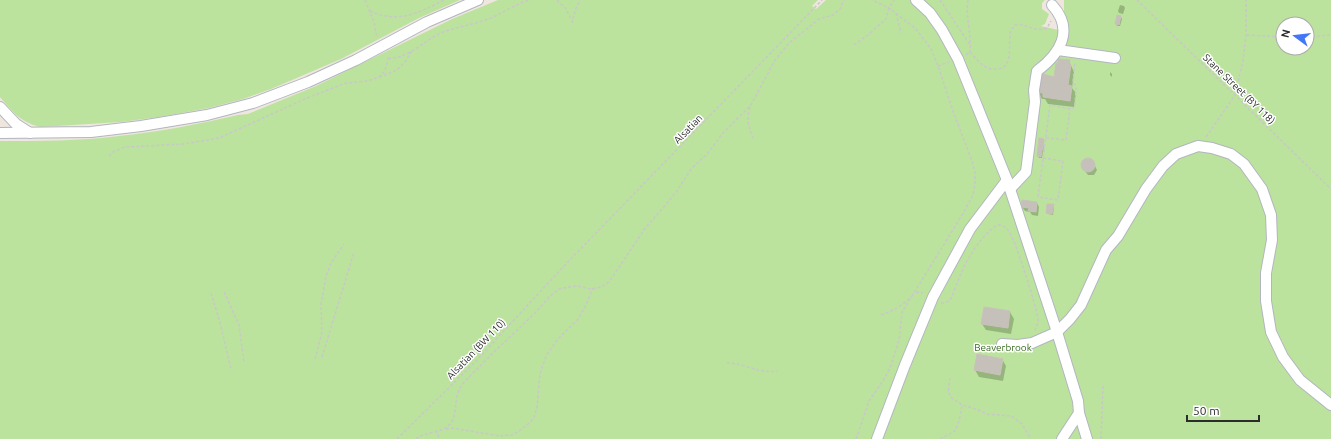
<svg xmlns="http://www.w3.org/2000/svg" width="1331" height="439" viewBox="0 0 1331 439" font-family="Ubuntu,sans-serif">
<rect width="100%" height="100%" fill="#eee6df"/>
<g fill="#bce39d" fill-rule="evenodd">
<path d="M0,0h460l-41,18 -78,41 -70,30 -28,10 -34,9 -50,9 -38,5 -81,5c-21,-6 -26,-14 -40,-30z"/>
<path d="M498,0h320l-6,6 4,3 10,-9h219l-3,3v6l7,5 -4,10 -4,2 26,6 -3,-14v-18h267v439h-1331v-298c39,0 79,0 119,-5 40,-4 80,-12 119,-21l10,-1 68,-28 136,-67zM1283,24h24v24h-24z"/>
</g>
<g fill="#0003">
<path d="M1120,5l4,1 1,2 -2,6 -4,-1 -1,-2z"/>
<path d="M1121,17l1,2 -2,7h-3l-1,-2z"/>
<path d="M1069,61l5,11 -2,16 4,5 -2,14 -26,-3 -3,-5h-3l-4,-7 17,-14z"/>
<path d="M1110,72l2,2v3l-2,-2z"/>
<path d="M1040,139l3,1 1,2v10l-1,-1 -1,7h-3l-1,-2z"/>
<path d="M1085,159h4l3,2 3,5 2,4 -3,5h-6l-6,-8v-4z"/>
<path d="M1037,203l2,4 -1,9 -6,-1 -2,-3 -5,-1 -3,-4z"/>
<path d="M1053,205l1,2 -1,8 -5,-1 -1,-1z"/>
<path d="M1010,312l4,7 -3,15 -25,-4 -4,-6z"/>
<path d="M1002,359l4,7 -3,15 -24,-4 -4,-7z"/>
</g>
<g fill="#c6c0bb" stroke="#c9c2b8">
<path d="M1117,15l4,1 -2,9 -4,-1z"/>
<path d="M1058,59l12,1 -1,4 2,1 -3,20 4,1 -2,15 -27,-4v-4l-6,-1 2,-19 15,4 2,-14h2z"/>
<path d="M1039,138l5,1 -1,11h-1l-1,7 -4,-1z"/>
<circle cx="1088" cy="165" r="7"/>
<path d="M1022,200l15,2 -1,10 -8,-1 1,-3 -8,-1z"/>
<path d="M1047,204h7l-2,10 -6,-1z"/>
<path d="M984,307l26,4 -2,17 -27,-4z"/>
<path d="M977,354l26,5 -3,16 -26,-5z"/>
</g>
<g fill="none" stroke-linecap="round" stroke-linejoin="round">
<defs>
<g id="minor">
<path d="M916,0l14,13 12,17 16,29 49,121 50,152 21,69 1,12 8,26"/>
<path d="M1058,50l57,8"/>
<path d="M0,107l16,17 14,9"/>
<path d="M0,133l91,-1 50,-6 66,-11 46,-12 55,-21 48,-22 71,-38 51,-22"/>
<path d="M1010,189l16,-17 9,-70 -1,-12 3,-19c23,-17 38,-41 15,-66"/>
<path d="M1002,344l16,1 14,-2 25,-11 13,-13 11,-14 25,-55 12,-14 28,-47 17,-23 13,-12 22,-8 14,2 19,6 13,10 18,25 9,26 1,25 -6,33v28l5,31 12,25 17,23 31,25"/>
<path d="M877,439l28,-74 28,-68 37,-68 37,-49"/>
<path d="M1062,439l17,-26"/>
</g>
</defs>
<use href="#minor" stroke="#b2b6bf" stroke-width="12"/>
<g stroke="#c8c8c8" stroke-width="1.5" stroke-dasharray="3 2" stroke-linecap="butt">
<path d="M365,0l9,22 3,16"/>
<path d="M557,0l9,9 7,14"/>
<path d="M940,0l30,45"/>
<path d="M968,0c-3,17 4,35 2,52"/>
<path d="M1137,0l194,189"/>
<path d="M370,11c27,13 49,2 74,-11"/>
<path d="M896,13l5,20"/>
<path d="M573,19l3,-11 4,-8"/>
<path d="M1247,35l36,2"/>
<path d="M1307,37l24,-2"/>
<path d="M854,45l14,-10 12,-11 6,-5 3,-11 5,-8"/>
<path d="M966,55l4,-3c8,9 15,19 28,17 17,-2 9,-28 13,-39 1,-2 3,-3 4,-5 12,-2 19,8 32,3l4,-7"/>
<path d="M388,58c19,2 39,-20 55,-26 14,-5 28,-7 42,-12 16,-5 29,-16 45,-20"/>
<path d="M938,66l11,-4"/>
<path d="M379,77c20,-7 23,-9 33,-27"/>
<path d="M750,107c-4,13 -2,18 3,31"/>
<path d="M1206,137l29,-42 8,-35 3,-25v-35"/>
<path d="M1046,138l20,2 4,-32"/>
<path d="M109,156l4,-4 12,-5 58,-3 36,-6 88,-40 39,-15 22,-2 11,-4 5,-5 3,-8 1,-6"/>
<path d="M1043,158l20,3 -5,39 -20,-3 12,-92 21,4 4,-2 1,-21 -3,-4 2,-20"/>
<path d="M224,292l15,33 5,37"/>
<path d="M916,292l7,1"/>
<path d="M211,293l8,26 12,50"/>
<path d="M941,303c4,0 8,-1 10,-5 3,-5 4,-12 7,-17 7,-19 19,-40 35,-53 5,-5 11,-3 15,2 7,8 29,78 30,90 0,4 -2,7 -3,11"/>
<path d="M881,315c13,-5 21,-9 31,-19"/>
<path d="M322,357l32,-105"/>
<path d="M315,359l7,-27 -1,-28 5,-28 5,-13 13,-19"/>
<path d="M727,363c17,0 32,11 50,8"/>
<path d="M950,378l-2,14 4,6 10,7 14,4 11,5 24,2 11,8 9,15"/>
<path d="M446,429l6,-1 48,8 13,-1 14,-10 7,-7 3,-11 3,-33 6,-18 11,-16 20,-20 8,-13 8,-19"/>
<path d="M435,431l3,2 1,6"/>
<path d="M397,439l79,-78 87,-94 259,-267"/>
<path d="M416,439c10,-8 24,-6 32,-13 8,-6 7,-20 9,-30 1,-5 4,-9 7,-14l32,-32 39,-37 14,-16 10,-8 9,-2 9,-1 14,3 10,-2 8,-5 37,-55 17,-19 14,-17 14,-22 16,-15 16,-21 28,-28 24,-45 14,-17 30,-24 14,-4 7,-6 4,-9"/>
<path d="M856,439l13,-38 15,-22 6,-11 9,-28 3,-28 60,-97 11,-20 2,-12v-11l-4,-14 -16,-41 -17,-51 -7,-17 -15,-20 -27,-21 -17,-8"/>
<path d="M940,439l15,-8 4,-10 3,-16"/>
<path d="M1101,439l2,-54"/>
</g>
<use href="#minor" stroke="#fff" stroke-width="10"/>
</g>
<g text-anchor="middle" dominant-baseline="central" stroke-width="3" stroke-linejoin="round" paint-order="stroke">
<g font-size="10" fill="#2c2c2c" stroke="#fff">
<text transform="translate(1239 89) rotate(44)">Stane Street (BY 118)</text>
<text transform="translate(688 129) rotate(-46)">Alsatian</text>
<text transform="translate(476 349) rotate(-46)">Alsatian (BW 110)</text>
</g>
<g font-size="10" fill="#346a1c" stroke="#fff">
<text x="1003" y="347">Beaverbrook</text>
</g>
</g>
<g transform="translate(1295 36) rotate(285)"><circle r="19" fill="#ffffff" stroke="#ababab"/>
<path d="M0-3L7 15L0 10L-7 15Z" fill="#4277f8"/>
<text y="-6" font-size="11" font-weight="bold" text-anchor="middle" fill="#2c2c2c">N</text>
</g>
<path d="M1187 415v6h72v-6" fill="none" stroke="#2c2c2c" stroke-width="2"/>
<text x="1193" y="415" font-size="12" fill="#2c2c2c" stroke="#ffffff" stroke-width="3" paint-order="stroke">50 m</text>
</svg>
